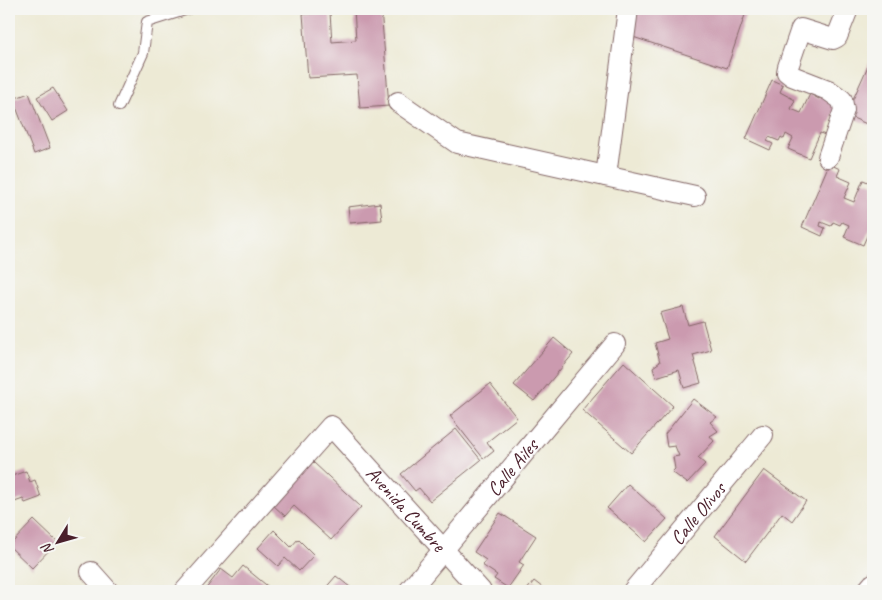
<svg xmlns="http://www.w3.org/2000/svg" width="882" height="600" viewBox="0 0 882 600" font-family="Caveat,sans-serif">
<rect width="100%" height="100%" fill="#f6f6f2"/>
<filter id="ink" filterUnits="userSpaceOnUse"><feTurbulence type="fractalNoise" baseFrequency=".02" numOctaves="2"/><feDisplacementMap in="SourceGraphic" scale="10" xChannelSelector="R" yChannelSelector="G"/><feConvolveMatrix kernelMatrix="1 2 1 2 8 2 1 2 1" color-interpolation-filters="sRGB"/></filter>
<filter id="wash" filterUnits="userSpaceOnUse"><feTurbulence type="fractalNoise" baseFrequency=".0096" numOctaves="4" result="noise"/><feDisplacementMap in="SourceGraphic" scale="20" xChannelSelector="R" yChannelSelector="G"/><feGaussianBlur stdDeviation="1.12" result="paint"/><feColorMatrix in="noise" values="0 0 0 0 0 0 0 0 0 0 0 0 0 0 0 0 0 1.4 0 .05"/><feComposite in="paint" operator="in"/></filter>
<g filter="url(#wash)">
<rect width="100%" height="100%" fill="#edead5"/>
<g id="blocks">
<g fill="#cb9aaf">
<path d="M354,9h27l8,97 -29,2 -3,-33 -49,3 -5,-64 27,-1 2,29 24,-2z"/>
<path d="M639,9h108l-20,59 -97,-32z"/>
<path d="M872,57h1v60l-4,8 -23,-10z"/>
<path d="M772,80l11,5 -3,7 15,8 -4,9 10,4 9,-19 9,5 3,-5 17,8 -14,33 -5,-2 -11,25 -21,-9 5,-11 -7,-4 -2,5 -3,-2 -2,4 -10,-4 -2,4 6,3 -3,6 -24,-11z"/>
<path d="M53,88l15,23 -16,10 -15,-24z"/>
<path d="M29,93l21,55 -16,6 -21,-55z"/>
<path d="M829,164l11,5 -3,7 14,6 -7,16 10,4 9,-22 10,4v38l-10,23 -19,-8 5,-12 -7,-3 -2,3 -7,-3 -2,4 -10,-4 -1,4 5,2 -3,8 -20,-9z"/>
<path d="M380,203l2,17 -32,3 -2,-16z"/>
<path d="M683,307l5,18 15,-4 8,29 -18,5 8,28 -17,5 -5,-18 -23,7 -3,-10 7,-5 -5,-19 13,-4 -8,-26z"/>
<path d="M554,338l19,16 -39,47 -20,-16z"/>
<path d="M624,362l49,44 -42,47 -49,-43z"/>
<path d="M490,384l27,34 -30,24 7,9 -10,8 -34,-43z"/>
<path d="M693,399l24,18 -7,5 8,9 -8,5 4,5 -16,17 7,6 -18,19 -15,-11 3,-3 -2,-12 6,-1 -4,-10 -8,1 -2,-13z"/>
<path d="M456,429l25,31 -51,41 -11,-13 -4,3 -14,-17z"/>
<path d="M313,462l48,45 -30,33 -37,-34 -9,10 -12,-11z"/>
<path d="M764,470l42,31 -14,20 -10,-8 -36,48 -31,-25z"/>
<path d="M26,471l4,11 5,-2 6,17 -16,6 -2,-4 -14,5v-27z"/>
<path d="M628,484l39,35 -21,23 -39,-34z"/>
<path d="M500,513l36,23 -17,26 5,3 -16,23 -14,-9 3,-4 -15,-10 4,-5 -12,-8z"/>
<path d="M34,520l23,22 -25,26 -23,-22z"/>
<path d="M274,530l17,17 7,-8 16,16 -15,16 -14,-13 -7,8 -20,-18z"/>
<path d="M243,566l28,23 -2,2 -64,-1 16,-21 12,9z"/>
<path d="M336,576l19,15h-32z"/>
<path d="M534,581l13,10h-21z"/>
</g>
</g>
</g>
<g filter="url(#ink)">
<use href="#blocks" fill-opacity="0" stroke="#836666" stroke-width="1"/>
<g fill="none" stroke-linecap="round" stroke-linejoin="round">
<defs>
<path id="service" d="M119,106l24,-53 4,-31 41,-13"/>
<g id="minor">
<path d="M398,102l59,41 238,53"/>
<path d="M828,157l16,-47 -2,-10 -14,-10 -36,-14 -5,-4 1,-5 13,-38 32,10 4,-2 11,-28"/>
<path d="M606,176l22,-167"/>
<path d="M91,572l17,19"/>
<path id="s1" d="M185,591l146,-165 150,165"/>
<path id="s2" d="M409,591l206,-247"/>
<path id="s3" d="M633,591l130,-156"/>
<path d="M867,591l6,-7"/>
</g>
</defs>
<use href="#service" stroke="#836666" stroke-width="12"/>
<use href="#minor" stroke="#836666" stroke-width="22"/>
<use href="#service" stroke="#fff" stroke-width="10"/>
<use href="#minor" stroke="#fff" stroke-width="20"/>
</g>
</g>
<g text-anchor="middle" dominant-baseline="central" stroke-width="4" stroke-linejoin="round" paint-order="stroke">
<g font-size="20" fill="#4a1f2b" stroke="#f6f6f2">
<text stroke="none"><textPath href="#s2" startOffset="161">Calle Ailes</textPath></text>
<text stroke="none"><textPath href="#s1" startOffset="332">Avenida Cumbre</textPath></text>
<text stroke="none"><textPath href="#s3" startOffset="101">Calle Olivos</textPath></text>
</g>
</g>
<rect width="882" height="600" fill="none" stroke="#f6f6f2" stroke-width="30"/>
<g transform="translate(58 542) rotate(233)" stroke="#f6f6f2" stroke-width="4" paint-order="stroke">
<path d="M0-4L9 19L0 12L-9 19Z" fill="#4a1f2b"/>
<text y="-8" font-size="14" font-weight="bold" text-anchor="middle" fill="#4a1f2b">N</text>
</g>
</svg>
